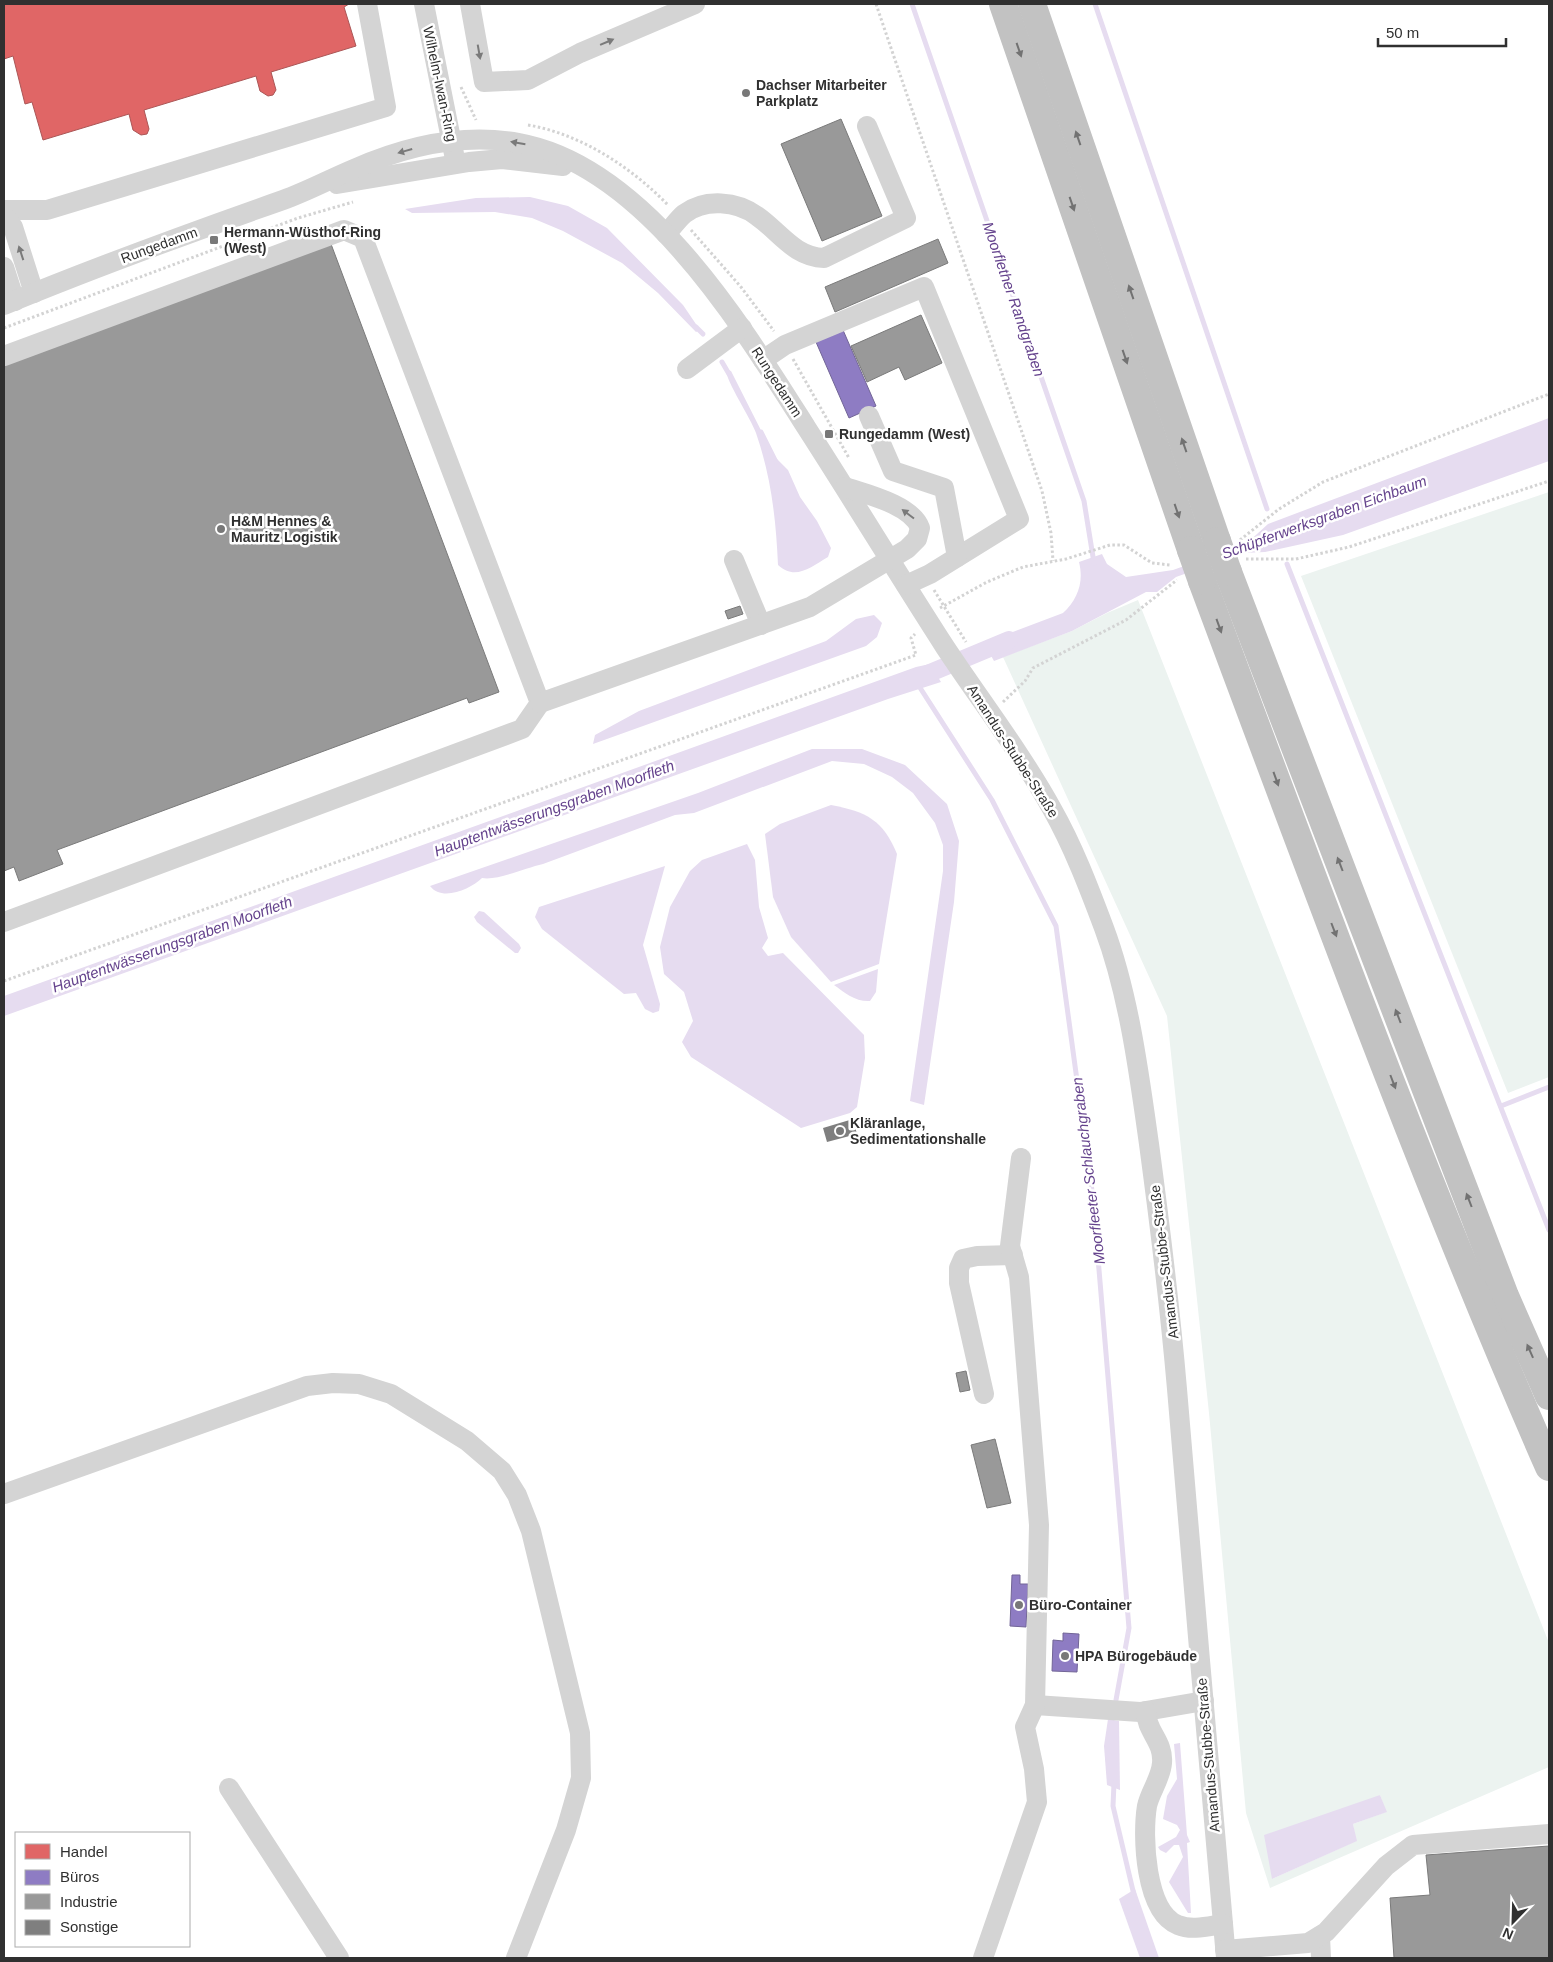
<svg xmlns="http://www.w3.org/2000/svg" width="1553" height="1962" viewBox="0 0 1553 1962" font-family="Helvetica,sans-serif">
<rect width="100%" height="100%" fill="#fff"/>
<g fill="#ecf3f0" fill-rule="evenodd">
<path d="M1549,492v585l-41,16 -207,-517z"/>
<path d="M1138,600l411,1043v124l-279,121 -24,-75 -37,-400 -42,-397 -164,-359 69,-26 35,-18zM1380,1795l6,17 -33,12 3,17 -84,38z"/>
</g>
<g fill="#e6dcf0">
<path d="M530,197l38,9 39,22 76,77 17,25 -4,2 -38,-39 -36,-30 -59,-32 -31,-13 -37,-6 -83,1 -7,-4 71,-11z"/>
<path d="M726,369l5,2 43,85 14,14 12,27 17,24 14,27 -3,9c-17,10 -33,24 -50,8 -2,-46 -7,-89 -22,-132 -5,-15 -31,-53 -30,-64z"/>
<path d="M1549,418v43l-206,74 -78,17 -22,1 -67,24 -19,15h-11l-74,39 -78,30 -10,-18 79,-30c15,-14 21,-31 16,-51l23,-8 5,10 19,13 47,-7 73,-26 22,-20z"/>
<path d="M874,615l8,8 -5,14 -11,9 -273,98 2,-9 44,-24 187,-70 30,-22z"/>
<path d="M930,664l11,18 -53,17 -884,317v-20l912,-329z"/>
<path d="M812,749h50l43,16 42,39 12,37 -5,61 -30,203 -14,-4 33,-230v-26l-8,-22 -22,-30 -21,-16 -28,-13 -32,-3 -138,52 -19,2 -132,49c-18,4 -46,17 -61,14 -11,11 -40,24 -52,8l268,-93z"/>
<path d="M831,805c36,7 52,15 66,49l-18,110 -48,18 -40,-45 -18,-40 -8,-63 15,-10z"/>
<path d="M747,844l8,16 4,47 9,31 -6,10 6,8 15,-3 81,82 1,23 -8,49 -7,6 -49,15 -110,-71 -9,-15 11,-21 -9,-29 -20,-18 -4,-27 10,-40 20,-36 12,-11z"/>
<path d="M665,866l-22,79 17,59 -1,7 -6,2 -8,-4 -9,-16 -12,1 -82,-65 -7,-12 4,-10z"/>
<path d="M479,911l5,1 35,32 2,4 -3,5h-3l-38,-31 -3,-5z"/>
<path d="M878,969l-2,23 -6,9c-14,1 -25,-8 -36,-16z"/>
<path d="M1108,1719l11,2 1,69 -13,-5 -3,-39z"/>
<path d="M1180,1743l7,92 3,7 -3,1 4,70h-3l-19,-31 14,-25 -4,-12h-5l-8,8 -6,-3 -2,-3 18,-10 4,-7 -3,-5 -14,-6 4,-23 10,-17 -3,-35z"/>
<path d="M1380,1795l7,17 -34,12 4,17 -85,38 -8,-44z"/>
<path d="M1135,1889l24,69h-19l-21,-59z"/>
</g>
<path fill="#e06666" stroke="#ab5656" d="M4,4h345l-5,3 12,39 -85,26 5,18 -3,5 -5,1 -8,-5 -4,-15 -112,34 5,19 -2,5 -6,1 -8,-5 -4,-16 -86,26 -11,-38 -7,2 -12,-48 -9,3z"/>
<g fill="#8e7cc3" stroke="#726597">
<path d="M843,330l33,76 -27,12 -33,-76z"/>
<path d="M1012,1575h8v9h8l-2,43 -16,-1z"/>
<path d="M1063,1633l16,1 -2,38 -25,-1 1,-31 10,1z"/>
</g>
<g fill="#999" stroke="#7a7a7a">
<path d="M841,119l41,97 -60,25 -41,-97z"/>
<path d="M938,239l10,24 -113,49 -10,-25z"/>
<path d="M331,244l168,448 -30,11 -2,-5 -410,152 6,14 -44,17 -5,-14 -10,4v-506z"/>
<path d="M921,315l21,48 -37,17 -6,-13 -32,15 -16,-36z"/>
<path d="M740,606l3,8 -15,5 -3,-8z"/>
<path d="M966,1371l4,19 -10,2 -4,-19z"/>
<path d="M995,1439l16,64 -24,5 -16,-63z"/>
<path d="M1549,1846v112h-155l-4,-60 40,-3 -4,-40z"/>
</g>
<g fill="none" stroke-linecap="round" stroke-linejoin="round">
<g stroke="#e6dcf0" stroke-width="5">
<path d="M912,4l172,497 10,62"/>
<path d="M1095,4l172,505"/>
<path d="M696,327l7,7"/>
<path d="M722,362l7,12"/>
<path d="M761,432l15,30"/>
<path d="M1287,564l262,666"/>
<path d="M917,683l75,117 64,126 37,272 36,430 -13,72"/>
<path d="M1501,1106l48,-19"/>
<path d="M1114,1783l-1,23 21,89"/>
</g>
<path stroke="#e6dcf0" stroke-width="18" d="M913,680l96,-40"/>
</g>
<path fill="#7f7f7f" d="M853,1119l4,15 -30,8 -4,-14z"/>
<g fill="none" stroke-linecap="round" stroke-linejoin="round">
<g stroke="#d3d3d3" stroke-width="3" stroke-dasharray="2.5 2.5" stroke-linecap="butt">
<path d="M876,4l166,487 9,42 2,28"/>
<path d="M461,87l15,33"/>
<path d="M528,125c53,9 103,42 140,80"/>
<path d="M691,230l50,57 33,44"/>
<path d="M4,328l294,-110 55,-16"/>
<path d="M793,359l56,99"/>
<path d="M1240,540l39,-31 44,-27 226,-88"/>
<path d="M1246,559h50l53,-12 200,-66"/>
<path d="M934,590l32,52"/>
<path d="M940,608l47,-26 36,-15 43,-8 44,-14h14l28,18 18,2"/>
<path d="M1003,702l22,-21 8,-13 93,-48 51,-40"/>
<path d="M4,981l912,-326 -5,-17 4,-4"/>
</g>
<g stroke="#d4d4d4" stroke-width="20">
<path d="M424,4l30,150"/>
<path d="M470,4l14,78 44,-2 52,-27 115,-49"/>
<path d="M337,184l132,-22 33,-3 61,7"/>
<path d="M4,210h43l339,-103 -19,-103"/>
<path d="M4,216l9,11 21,66"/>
<path d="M666,234c6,-6 12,-15 18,-20 21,-16 53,-13 73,2 23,16 37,41 67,42l82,-40 -39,-92"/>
<path d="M4,267l11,34"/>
<path d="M4,305c92,-38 185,-72 279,-105 25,-9 47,-21 71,-31 52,-23 109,-36 165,-26 126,23 223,183 287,284 47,73 92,147 139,220 35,53 76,106 107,162 21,37 37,79 52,119 25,67 35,145 45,216 11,82 21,163 28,245 16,190 32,379 49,569"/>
<path d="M4,356l340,-126 19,8 177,465 -18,26 -518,193"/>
<path d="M763,360l22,-15 139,-58 95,232 -89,55 -24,11"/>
<path d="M687,369l55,-41"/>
<path d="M869,416l24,55 51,17 13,69"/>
<path d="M734,560l27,65"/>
<path d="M540,703l270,-96 97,-58 10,-10 3,-11c-8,-23 -54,-34 -75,-41"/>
<path d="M984,1394l-25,-111v-15l4,-9 14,-3 36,-1"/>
<path d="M4,1494l303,-108 26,-3 26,1 32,10 76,47 35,30 15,24 14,36 49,202 1,45 -15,52 -50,128"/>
<path d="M1035,1705l105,7 64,-11"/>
<path d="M1146,1711c0,21 18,30 16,52 -1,15 -12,29 -15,43 -5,30 -2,106 31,119 14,6 31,1 45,-1"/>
<path d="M229,1788l110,170"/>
<path d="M1320,1936l1,22"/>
<path d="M1225,1950l83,-7 18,-11 60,-66 27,-21 136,-11"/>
<path d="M983,1958l54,-156 -3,-33 -9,-42 10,-22 4,-180 -20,-248 -9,-31 11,-88"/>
</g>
<g stroke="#c2c2c2" stroke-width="28">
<path d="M1003,4l188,546"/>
<path d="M1032,4l185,537"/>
<path d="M1228,572l277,724 44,100"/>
<path d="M1202,581c111,297 220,596 347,886"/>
</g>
<g stroke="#c2c2c2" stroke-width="28">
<path d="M1217,541l11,31"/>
<path d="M1191,550l11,31"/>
</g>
</g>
<defs><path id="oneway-solid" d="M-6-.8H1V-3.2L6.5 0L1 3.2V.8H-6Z" transform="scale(1.25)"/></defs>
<g fill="#7a7a7a">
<use href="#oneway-solid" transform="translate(607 42) rotate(-23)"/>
<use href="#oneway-solid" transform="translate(479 52) rotate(80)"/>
<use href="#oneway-solid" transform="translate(518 143) rotate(-170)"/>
<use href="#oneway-solid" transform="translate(405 151) rotate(164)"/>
<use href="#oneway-solid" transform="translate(21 253) rotate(-108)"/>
<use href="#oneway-solid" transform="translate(908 514) rotate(-143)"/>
</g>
<g fill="#727272">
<use href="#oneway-solid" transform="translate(1019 50) rotate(71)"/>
<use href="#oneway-solid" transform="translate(1078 138) rotate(-109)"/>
<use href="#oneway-solid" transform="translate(1072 204) rotate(71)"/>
<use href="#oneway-solid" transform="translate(1131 292) rotate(-109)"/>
<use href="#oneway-solid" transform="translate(1125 357) rotate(71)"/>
<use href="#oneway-solid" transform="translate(1184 445) rotate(-109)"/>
<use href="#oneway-solid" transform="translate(1177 511) rotate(71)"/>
<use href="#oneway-solid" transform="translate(1219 626) rotate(70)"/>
<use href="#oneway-solid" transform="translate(1276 779) rotate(70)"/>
<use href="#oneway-solid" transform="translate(1340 864) rotate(-111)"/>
<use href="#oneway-solid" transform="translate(1334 930) rotate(69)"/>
<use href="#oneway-solid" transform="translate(1398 1016) rotate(-111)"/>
<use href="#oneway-solid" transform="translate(1393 1082) rotate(69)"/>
<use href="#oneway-solid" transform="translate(1469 1200) rotate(-111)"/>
<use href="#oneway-solid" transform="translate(1530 1351) rotate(-114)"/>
</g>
<g fill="#787878" stroke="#fff" stroke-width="2">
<circle cx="746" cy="93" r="5"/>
<rect x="209" y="235" width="10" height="10" rx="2.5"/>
<rect x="824" y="429" width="10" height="10" rx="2.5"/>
<circle cx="221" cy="529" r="5"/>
<circle cx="840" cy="1131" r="5"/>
<circle cx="1019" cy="1605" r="5"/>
<circle cx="1065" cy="1656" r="5"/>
</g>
<g text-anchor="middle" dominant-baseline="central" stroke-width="5" stroke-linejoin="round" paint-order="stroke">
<g font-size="14" fill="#303030" stroke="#fff">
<text transform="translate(440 84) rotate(78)">Wilhelm-Iwan-Ring</text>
<text transform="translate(159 245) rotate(-20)">Rungedamm</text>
<text transform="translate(777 382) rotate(57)">Rungedamm</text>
<text transform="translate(1013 751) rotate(57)">Amandus-Stubbe-Straße</text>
<text transform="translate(1164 1262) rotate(-97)">Amandus-Stubbe-Straße</text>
<text transform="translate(1208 1755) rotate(-95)">Amandus-Stubbe-Straße</text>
</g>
<g font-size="14" font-weight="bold" fill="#303030" stroke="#fff" text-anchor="start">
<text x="756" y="85">Dachser Mitarbeiter<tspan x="756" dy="16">Parkplatz</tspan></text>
<text x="224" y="232">Hermann-Wüsthof-Ring<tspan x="224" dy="16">(West)</tspan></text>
<text x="839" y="434">Rungedamm (West)</text>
<text x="231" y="521">H&amp;M Hennes &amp;<tspan x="231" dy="16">Mauritz Logistik</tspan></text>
<text x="850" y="1123">Kläranlage,<tspan x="850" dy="16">Sedimentationshalle</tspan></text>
<text x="1029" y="1605">Büro-Container</text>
<text x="1075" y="1656">HPA Bürogebäude</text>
</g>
<g font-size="15" font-style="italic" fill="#65438d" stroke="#fff">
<text transform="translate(1014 299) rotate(71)">Moorflether Randgraben</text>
<text transform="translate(1324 517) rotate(-20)">Schüpferwerksgraben Eichbaum</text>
<text transform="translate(554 808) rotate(-20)">Hauptentwässerungsgraben Moorfleth</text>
<text transform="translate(172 944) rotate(-20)">Hauptentwässerungsgraben Moorfleth</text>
<text transform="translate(1088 1171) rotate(-97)">Moorfleeter Schlauchgraben</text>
</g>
</g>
<rect width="1553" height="1962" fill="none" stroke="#303030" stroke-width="10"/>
<rect x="15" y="1832" width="175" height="115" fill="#ffffff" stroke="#acacac"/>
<rect x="25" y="1844" width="25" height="15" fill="#e06666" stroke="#acacac"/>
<text x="60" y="1857" font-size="15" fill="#303030">Handel</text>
<rect x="25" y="1870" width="25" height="15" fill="#8e7cc3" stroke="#acacac"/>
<text x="60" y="1882" font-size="15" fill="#303030">Büros</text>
<rect x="25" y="1894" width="25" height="15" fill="#999999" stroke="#acacac"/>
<text x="60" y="1907" font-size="15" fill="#303030">Industrie</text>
<rect x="25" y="1920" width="25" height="15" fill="#7f7f7f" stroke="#acacac"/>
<text x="60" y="1932" font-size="15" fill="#303030">Sonstige</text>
<g transform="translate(1513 1922) rotate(203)" stroke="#ffffff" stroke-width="4" paint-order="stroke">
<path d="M0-4L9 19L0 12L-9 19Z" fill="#303030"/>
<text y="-8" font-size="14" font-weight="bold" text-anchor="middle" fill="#303030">N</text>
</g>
<path d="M1378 38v8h128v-8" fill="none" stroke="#303030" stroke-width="2.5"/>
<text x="1386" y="38" font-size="15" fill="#303030" stroke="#ffffff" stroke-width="4" paint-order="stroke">50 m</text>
</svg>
